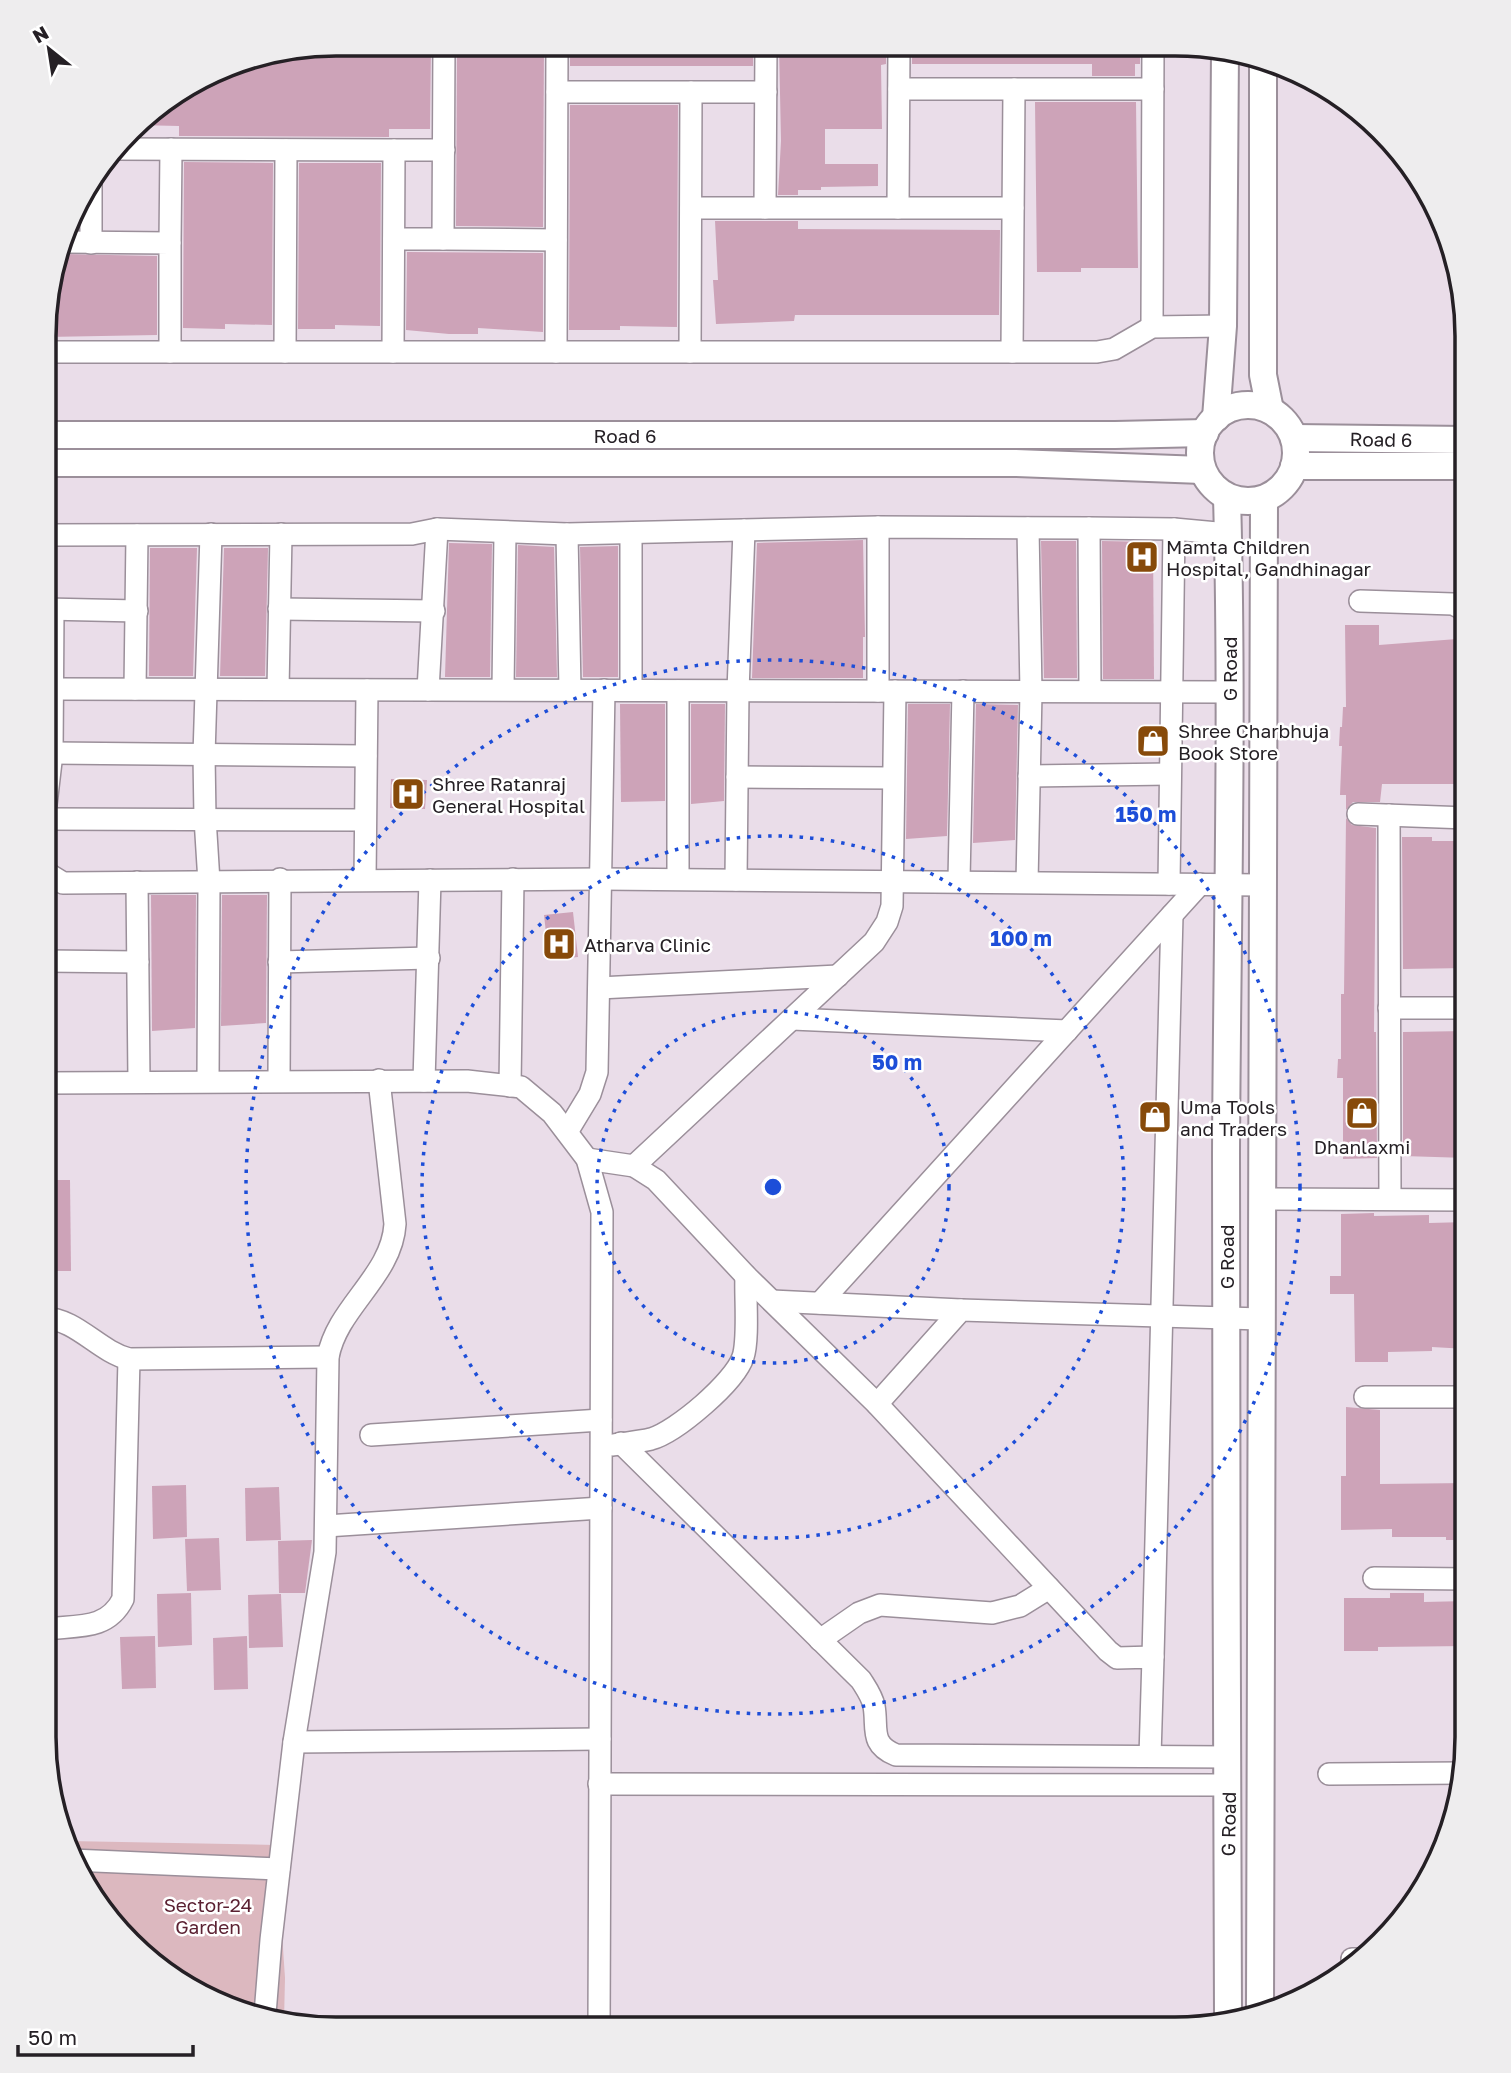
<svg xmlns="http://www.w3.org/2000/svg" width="1511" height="2073" viewBox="0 0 1511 2073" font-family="'Golos Text',sans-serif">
<rect width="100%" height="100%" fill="#eadde9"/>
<path fill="#dcb8bf" d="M68,1841l208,4 9,133 -1,43 -111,-41 -57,-50 -42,-63z"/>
<g fill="#cda3b8">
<path d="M336,44h95l-1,85h-41v8l-210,-1v-10l-43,-1 8,-9 98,-57z"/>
<path d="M457,44h87l-1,183 -87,-1z"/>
<path d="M570,44l183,1v21h-183z"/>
<path d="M779,45h107v19l-5,1 1,64h-57v35h53v22l-57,1v3h-23v5h-20l3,-54z"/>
<path d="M912,45l228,1v18h-5v12h-43v-12h-180z"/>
<path d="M1035,102h101l2,166h-57v4h-44z"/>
<path d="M570,105h108l-1,222 -57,-1v4h-51z"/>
<path d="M184,162l89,1 -1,162 -47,-1v5l-42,-1z"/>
<path d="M299,163h82l-1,163 -45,-1v4h-37z"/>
<path d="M78,204v25h-8z"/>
<path d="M715,221h83v8l202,1 -1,85h-204l-1,6 -78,3 -3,-44h5z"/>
<path d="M407,252l136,1v79l-65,-4v6h-29l-43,-4z"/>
<path d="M61,254l96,2v79l-111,2v-40z"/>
<path d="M863,540l2,97h-2v41h-111l5,-135z"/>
<path d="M1041,541h35l1,137h-33z"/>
<path d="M1102,541l51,1 1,137h-51z"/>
<path d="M449,543l43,1 -2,133h-45z"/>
<path d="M518,545l36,2 3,130h-41z"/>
<path d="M618,546v131h-35l-3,-130z"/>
<path d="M150,548h47l-4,128h-44z"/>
<path d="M224,548h44l-3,128h-45z"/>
<path d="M1345,625h34v20l78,-6 5,63h3v82h-83l-2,18h-27l-7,8v-15h-6l2,-49h-3l1,-19h2l1,-20h3z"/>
<path d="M620,704h45v97l-44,1z"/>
<path d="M691,704h34l-1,97 -33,3z"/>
<path d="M908,704h42l-3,132 -41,3z"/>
<path d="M976,704l42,1 -3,135 -42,3z"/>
<path d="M391,779l36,1 -2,29 -35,-1z"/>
<path d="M1346,818l6,7 24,3 -2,204h2l1,126 -34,1v-81h-6l1,-19h3v-65h3z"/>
<path d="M1402,837h30v4h35v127l-64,1z"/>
<path d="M151,895h45l-1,133 -43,3z"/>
<path d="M222,895h45l-1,128 -45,3z"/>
<path d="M573,912l5,45 -29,3 -5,-45z"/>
<path d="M1467,1031v127l-64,-2v-124z"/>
<path d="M45,1180h25l1,91h-26z"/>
<path d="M1374,1213v3l55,-1v8l38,-1v127l-35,-2v4l-44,1v10h-33l-1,-68h-24v-18h11v-62z"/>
<path d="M1346,1407l34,3v74l87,-1v57h-21v-3h-54v-8l-51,1v-54h5z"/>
<path d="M186,1485l1,52 -34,2 -1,-53z"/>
<path d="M279,1487l2,53 -35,1 -1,-53z"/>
<path d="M219,1538l2,52 -34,1 -2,-52z"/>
<path d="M312,1540l-7,53h-26l-1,-52z"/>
<path d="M191,1593l1,52 -34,2 -1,-53z"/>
<path d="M1390,1593h34v9l43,-1v45l-89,1v4h-34v-53h46z"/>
<path d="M281,1594l2,53 -34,1 -1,-53z"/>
<path d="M155,1636l1,52 -34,1 -2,-52z"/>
<path d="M247,1636l1,53 -34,1 -1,-52z"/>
</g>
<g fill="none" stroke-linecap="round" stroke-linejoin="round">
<defs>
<g id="minor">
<path d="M444,44l-1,195 113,1"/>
<path d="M766,45l-1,163h248"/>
<path d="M899,89h254"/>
<path d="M557,92h134l-1,260"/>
<path d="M691,92h75"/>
<path d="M116,149l278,1"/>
<path d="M691,208h74"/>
<path d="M898,208l1,-163"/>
<path d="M394,239h49"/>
<path d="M65,242l105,1v109"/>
<path d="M91,243v-64"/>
<path d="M170,243l1,-94"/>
<path d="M1152,327l1,-281"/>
<path d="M46,352h1051l17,-3 38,-22 71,-1"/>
<path d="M285,352l1,-202"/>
<path d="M393,352l1,-202h50"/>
<path d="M556,352l1,-308"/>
<path d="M1012,352l2,-263"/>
<path d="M878,527v164"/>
<path d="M1089,528l1,163"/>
<path d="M437,529l130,5 311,-7 211,1 85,1 54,5"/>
<path d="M631,533v156"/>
<path d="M567,534l3,156"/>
<path d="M46,535l366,-1 25,-5 -9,161"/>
<path d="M1360,601l93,3 14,7"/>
<path d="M46,609l91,2"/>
<path d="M279,609l155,2"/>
<path d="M53,689l1176,3"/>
<path d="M135,689l2,-154"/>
<path d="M278,689l3,-155"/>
<path d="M503,689l2,-156"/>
<path d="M52,753l314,3"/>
<path d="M1029,776l141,-2"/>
<path d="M737,777l156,1"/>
<path d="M45,813l7,-60 1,-144"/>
<path d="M1358,814l109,4"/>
<path d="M1389,815l1,384"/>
<path d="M45,819l320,1"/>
<path d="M45,869l5,6 13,8 538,-4 661,6"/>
<path d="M678,879v-188"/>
<path d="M365,880l2,-190"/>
<path d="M736,880l2,-189 6,-161"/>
<path d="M959,880l4,-189"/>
<path d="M137,882l2,199"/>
<path d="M1027,882l4,-190 -3,-164"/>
<path d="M1169,884l5,-355"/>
<path d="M45,961l93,1"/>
<path d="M279,962l150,-4"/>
<path d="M599,988l239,-12"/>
<path d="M1389,1008h78"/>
<path d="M792,1019l275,12"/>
<path d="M208,1081l1,-199 -4,-64 -1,-63 7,-221"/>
<path d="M279,1081l1,-202"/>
<path d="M424,1081l6,-201"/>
<path d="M45,1083l422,-2 54,6 31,26 35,46 15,53 -3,816"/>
<path d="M510,1086l3,-207"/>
<path d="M567,1132l23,-38 7,-22 7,-382"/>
<path d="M587,1159l47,7 22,14 90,96 131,128 231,247 9,7 36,-1 -3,99"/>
<path d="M634,1166l240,-224 13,-20 5,-16 3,-215"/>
<path d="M1261,1199l206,1"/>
<path d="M772,1301l189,9"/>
<path d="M820,1303l380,-419"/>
<path d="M44,1318c33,1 54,33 85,41l199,-2"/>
<path d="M1365,1397h102"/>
<path d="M877,1404l84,-94 300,9"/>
<path d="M371,1435l230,-15"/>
<path d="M621,1443l240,237c5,8 11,16 13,26 4,22 -5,38 22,49l332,2"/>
<path d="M613,1445c12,-2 26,-3 38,-6 25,-7 84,-57 92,-82 6,-18 2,-60 3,-81"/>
<path d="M326,1526l275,-18"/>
<path d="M1374,1578l93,1"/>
<path d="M44,1629c33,-4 63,2 79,-30l6,-240"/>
<path d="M820,1640l39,-27 21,-8 112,8 28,-7 29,-18"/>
<path d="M1153,1657l19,-742"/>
<path d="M294,1742l306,-3"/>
<path d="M1329,1774l134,-1"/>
<path d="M599,1784l630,1"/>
<path d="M72,1860l207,9"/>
<path d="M1352,1959h12"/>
<path d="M265,2014l6,-74 23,-198 31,-190 3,-195c9,-50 64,-81 67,-133l-16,-144"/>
</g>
<g id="tertiary">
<path d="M1263,65v310l7,35"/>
<circle cx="1248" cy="453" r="48"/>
<path d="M1216,418l7,-92 2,-275"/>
<path d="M46,435h1069l90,-2"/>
<path d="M1294,438l173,2"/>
<path d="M46,463h969l187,7"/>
<path d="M1294,466h173"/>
<path d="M1227,497c6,219 0,438 -1,657 -1,288 2,575 2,863"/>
<path d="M1260,2010l4,-1511"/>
</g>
</defs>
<use href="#minor" stroke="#9b8f9a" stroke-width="24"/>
<use href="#tertiary" stroke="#9b8f9a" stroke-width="30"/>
<use href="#minor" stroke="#fff" stroke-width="21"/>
<use href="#tertiary" stroke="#fff" stroke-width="26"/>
</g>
<g fill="none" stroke="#1d4ed8" stroke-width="3.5" stroke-dasharray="3.5 7">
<circle cx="773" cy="1187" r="176"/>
<circle cx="773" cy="1187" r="351"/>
<circle cx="773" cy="1187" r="527"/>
</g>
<defs>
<symbol id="hospital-square" viewBox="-11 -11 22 22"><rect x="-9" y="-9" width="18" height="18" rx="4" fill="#874a0a" stroke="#fff"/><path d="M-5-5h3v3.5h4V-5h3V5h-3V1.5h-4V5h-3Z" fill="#fff"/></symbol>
<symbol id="shop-square" viewBox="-11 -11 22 22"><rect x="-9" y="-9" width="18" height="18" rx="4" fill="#874a0a" stroke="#fff"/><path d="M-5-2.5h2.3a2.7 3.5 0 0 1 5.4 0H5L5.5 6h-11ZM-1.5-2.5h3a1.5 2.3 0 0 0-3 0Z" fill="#fff"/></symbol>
</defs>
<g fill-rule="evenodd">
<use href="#hospital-square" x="1123" y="538" width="38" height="38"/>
<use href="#shop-square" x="1134" y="722" width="38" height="38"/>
<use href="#hospital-square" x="389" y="775" width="38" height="38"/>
<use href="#hospital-square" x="540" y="925" width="38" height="38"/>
<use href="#shop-square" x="1343" y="1094" width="38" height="38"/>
<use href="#shop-square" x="1136" y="1098" width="38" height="38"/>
</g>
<g text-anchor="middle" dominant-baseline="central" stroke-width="5" stroke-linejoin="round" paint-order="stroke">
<g font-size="19" fill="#252025" stroke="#fff">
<text x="625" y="435">Road 6</text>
<text transform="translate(1381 439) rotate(1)">Road 6</text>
<text transform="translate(1229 669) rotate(-90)">G Road</text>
<text transform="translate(1226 1257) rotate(-90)">G Road</text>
<text transform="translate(1228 1824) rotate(-89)">G Road</text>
</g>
<g font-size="19" fill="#252025" stroke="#fff" text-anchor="start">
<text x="1166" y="546">Mamta Children<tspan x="1166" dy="22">Hospital, Gandhinagar</tspan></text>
<text x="1178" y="730">Shree Charbhuja<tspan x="1178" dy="22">Book Store</tspan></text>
<text x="432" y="783">Shree Ratanraj<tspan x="432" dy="22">General Hospital</tspan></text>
<text x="584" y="944">Atharva Clinic</text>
<text x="1180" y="1106">Uma Tools<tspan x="1180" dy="22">and Traders</tspan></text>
<text x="1362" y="1146" text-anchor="middle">Dhanlaxmi</text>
</g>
<g font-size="19" fill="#5b2132" stroke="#fff">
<text x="208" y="1904">Sector-24<tspan x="208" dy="22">Garden</tspan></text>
</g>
</g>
<path d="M0 0H1511V2073H0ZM336 56H1175A280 280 0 0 1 1455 336V1737A280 280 0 0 1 1175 2017H336A280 280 0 0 1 56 1737V336A280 280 0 0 1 336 56Z" fill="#eeedee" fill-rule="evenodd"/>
<path fill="none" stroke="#252025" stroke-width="3.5" d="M336 56H1175A280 280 0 0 1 1455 336V1737A280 280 0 0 1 1175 2017H336A280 280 0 0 1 56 1737V336A280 280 0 0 1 336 56Z"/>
<circle cx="773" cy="1187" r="10" fill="#1d4ed8" stroke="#fff" stroke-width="3.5"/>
<g font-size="21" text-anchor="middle" font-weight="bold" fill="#1d4ed8" stroke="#fff" stroke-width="5" stroke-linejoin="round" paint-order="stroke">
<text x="1146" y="822">150 m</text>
<text x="1021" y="946">100 m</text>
<text x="897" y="1070">50 m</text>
</g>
<g transform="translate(49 49) rotate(330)" stroke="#ffffff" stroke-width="5" paint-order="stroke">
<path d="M0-5L12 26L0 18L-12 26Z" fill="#252025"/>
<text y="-10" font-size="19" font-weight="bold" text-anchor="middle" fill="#252025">N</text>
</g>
<path d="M18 2045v10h175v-10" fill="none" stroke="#252025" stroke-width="3.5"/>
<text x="28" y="2045" font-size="21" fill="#252025" stroke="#ffffff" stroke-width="5" paint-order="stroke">50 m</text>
</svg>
